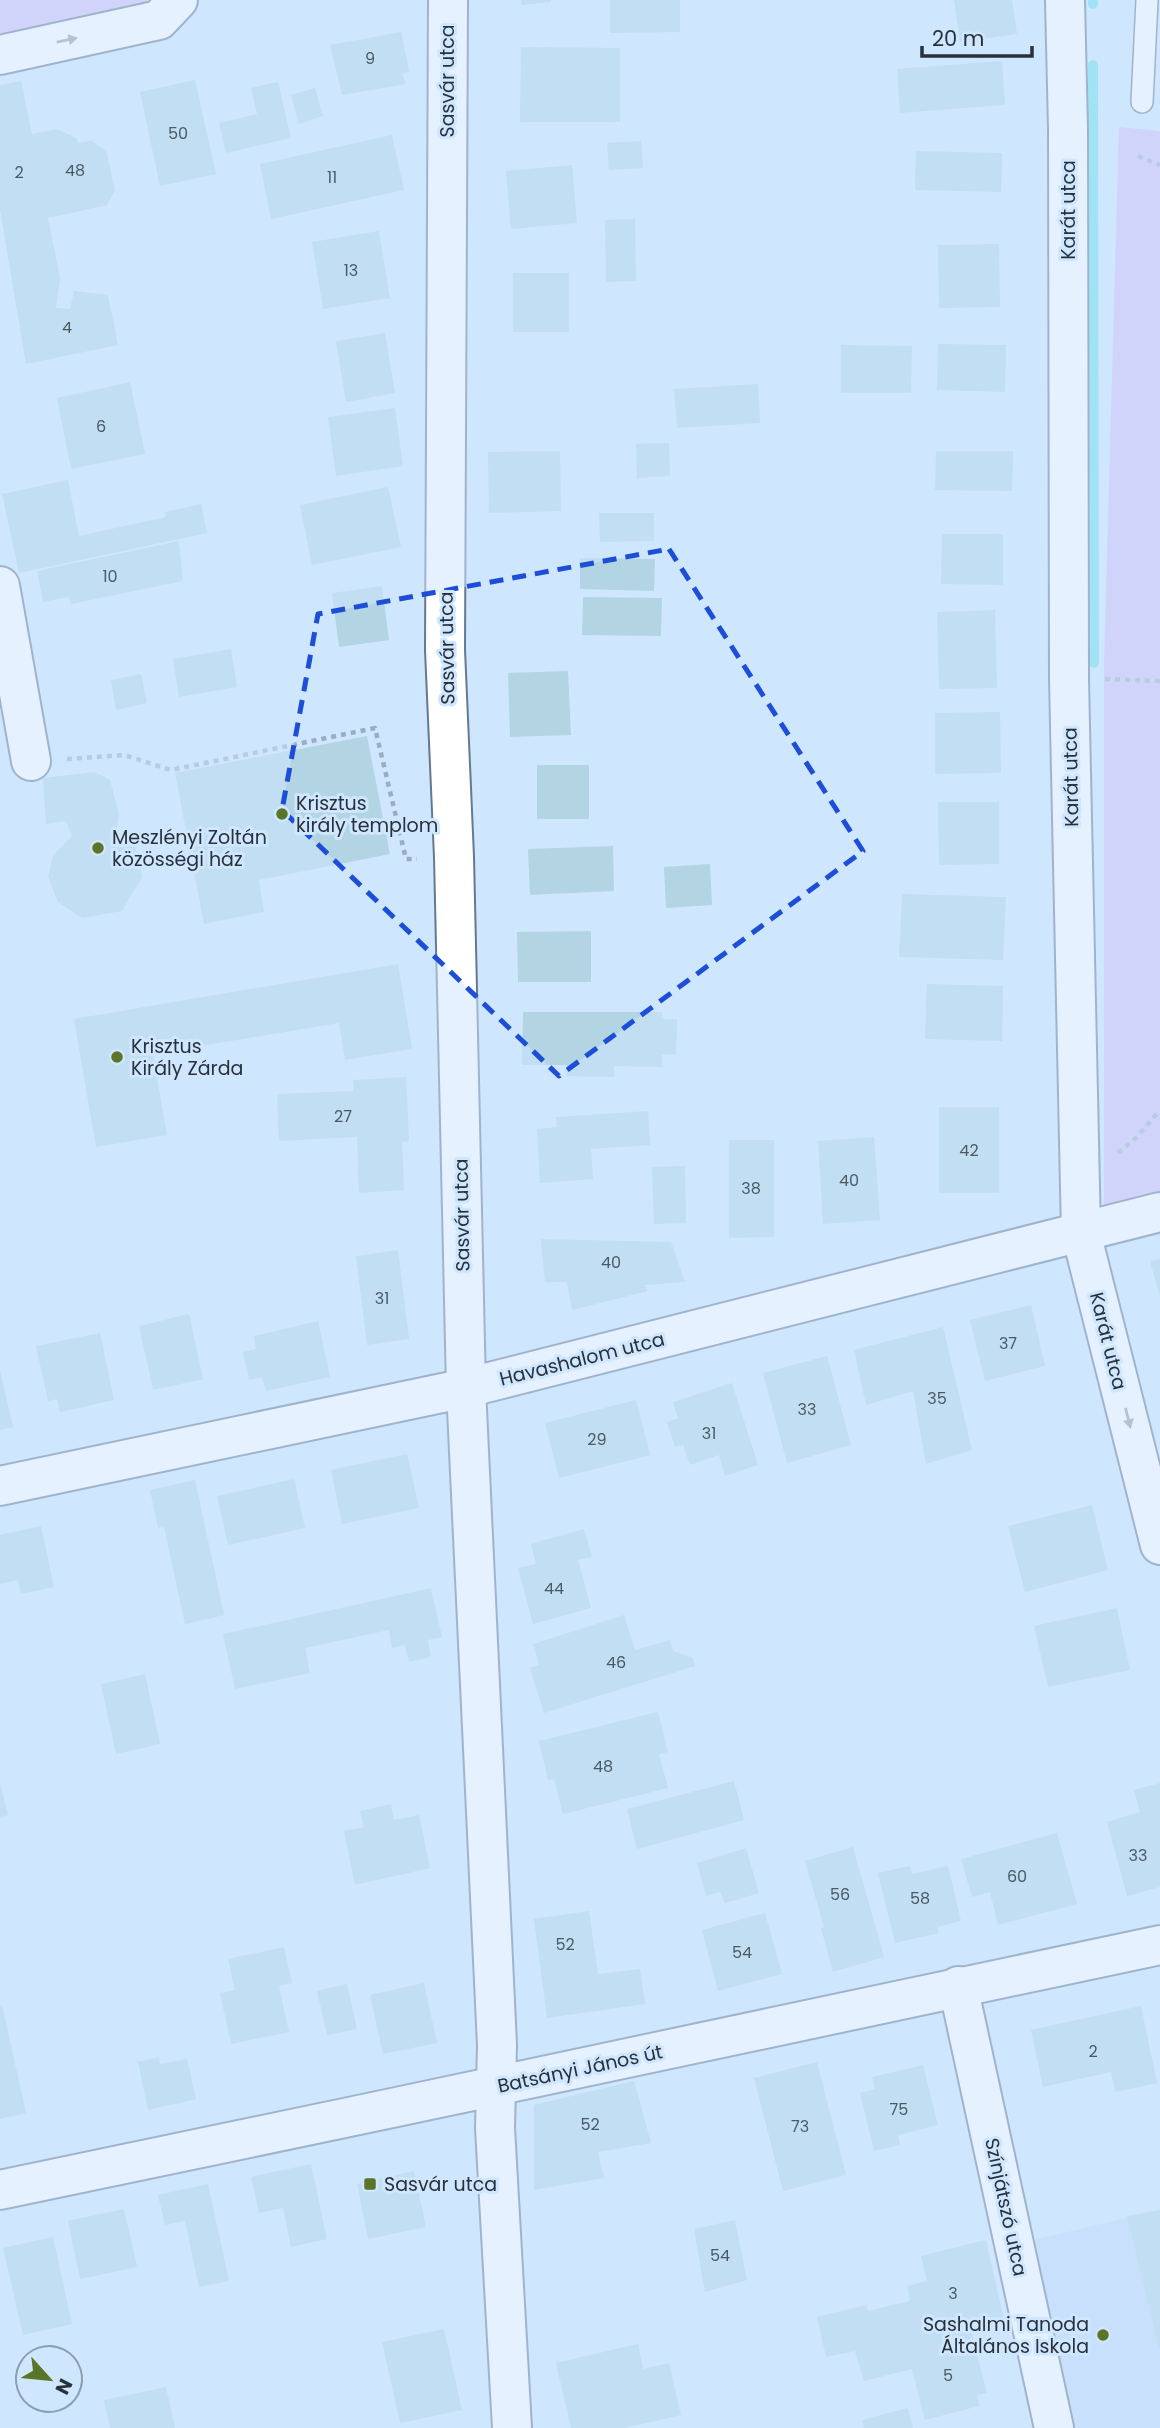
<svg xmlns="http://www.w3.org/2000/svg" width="1160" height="2428" viewBox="0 0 1160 2428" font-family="Poppins,sans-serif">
<rect width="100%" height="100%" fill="#cfe6ff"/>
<path fill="#bedaf7" d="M1160,2210v218h-93l-42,-186z"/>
<g fill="#d1bff3">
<path d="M0,0h159l-159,42z"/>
<path d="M1119,127l41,4v1068l-56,17v-552z"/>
</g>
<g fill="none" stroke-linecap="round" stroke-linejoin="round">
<g stroke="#65e1e9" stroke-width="10">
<path d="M1093,0v4"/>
<path d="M1093,65l1,598"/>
</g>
</g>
<g fill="#b2d4e3">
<path d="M521,0h30v2l-29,3z"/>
<path d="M610,0h70v32l-70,1z"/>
<path d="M954,0h58l5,34 -57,8z"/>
<path d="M401,32l8,39 -7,3 4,10 -64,11 -12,-50z"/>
<path d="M521,47l99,1v74h-100z"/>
<path d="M1002,61l3,44 -105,8 -3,-44z"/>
<path d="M195,80l21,94 -56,12 -20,-94z"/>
<path d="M21,81l11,53 25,-5 19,9 3,5 12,-2 15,9 9,40 -8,15 -59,13 12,61 -4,29 14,1 4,-18 34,4 10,50 -92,19 -26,-154v-125z"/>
<path d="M278,82l13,56 -65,15 -7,-30 38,-9 -6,-26z"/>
<path d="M315,88l8,28 -24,8 -8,-29z"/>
<path d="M392,135l12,55 -133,29 -11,-55z"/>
<path d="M641,141l2,27 -34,2 -2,-27z"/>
<path d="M916,151l86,2 -1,39 -86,-2z"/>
<path d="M572,165l5,58 -66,6 -5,-58z"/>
<path d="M635,219l1,62 -30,1 -1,-62z"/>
<path d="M379,231l11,67 -67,11 -11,-67z"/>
<path d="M999,244l1,63 -61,1 -1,-63z"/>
<rect x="513" y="273" width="56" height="59"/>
<path d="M385,333l10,60 -49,9 -10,-61z"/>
<path d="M938,344l68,1 -1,47 -68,-2z"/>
<path d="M841,345l71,1 -1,47h-70z"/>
<path d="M130,382l15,72 -74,15 -14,-71z"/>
<path d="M758,384l2,39 -83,5 -3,-39z"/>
<path d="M395,408l8,58 -67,10 -8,-59z"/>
<path d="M669,443l1,33 -33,2 -1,-34z"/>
<path d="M560,451l1,60 -72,2 -1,-61z"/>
<path d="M936,451h77l-1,40 -77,-1z"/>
<path d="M68,480l11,56 87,-19 -1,-5 36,-8 6,29 -188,40 -17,-79z"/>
<path d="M388,487l13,60 -89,18 -12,-60z"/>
<path d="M599,513h55v28l-54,1z"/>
<path d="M942,534h61v51l-62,-1z"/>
<path d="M179,541l4,40 -112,23 -3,-7 -25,5 -6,-31z"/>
<path d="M580,558l75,1 -1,32 -74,-2z"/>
<path d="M382,586l7,54 -50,7 -7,-54z"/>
<path d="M583,597l79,1 -1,38 -79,-1z"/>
<path d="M995,610l2,78 -58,1 -2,-77z"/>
<path d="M231,649l6,38 -58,10 -6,-38z"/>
<path d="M568,671l3,64 -61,2 -2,-64z"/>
<path d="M141,674l6,29 -31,7 -5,-30z"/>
<path d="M1000,712l1,61 -66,1v-61z"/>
<path d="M367,736l23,118 -131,26 5,32 -60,12 -29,-151z"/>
<rect x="537" y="765" width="52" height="54"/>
<path d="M95,772l15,8 9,34 -3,21 18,5 8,37 -20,34 -40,7 -24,-16 -10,-25 5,-21 19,-20 -6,-15 -20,3 -3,-46z"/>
<path d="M938,802h61v62l-60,1z"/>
<path d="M613,846l1,45 -84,4 -2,-46z"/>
<path d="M710,864l2,41 -46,3 -2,-41z"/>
<path d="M902,894l104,3 -3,63 -104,-3z"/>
<path d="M591,931v51h-73l-1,-50z"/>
<path d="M398,964l14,85 -67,11 -6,-37 -186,31 14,81 -71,12 -22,-128z"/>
<path d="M927,984l76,2 -1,55 -77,-2z"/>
<path d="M523,1012h139v7h15l-1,35 -14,1v12l-48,-1v11l-47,-1v-11h-45z"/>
<path d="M406,1077l3,64 -7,1 2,48 -45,3 -2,-56 -78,4 -2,-47 77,-3 -1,-11z"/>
<rect x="939" y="1107" width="60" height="86"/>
<path d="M648,1111l2,34 -59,4 2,30 -53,4 -3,-54 20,-2 -1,-10z"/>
<path d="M874,1137l6,83 -57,4 -5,-83z"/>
<path d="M729,1140h45v97l-45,1z"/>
<path d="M685,1166l1,57 -32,1 -2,-57z"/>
<path d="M541,1239l130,3 14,40 -41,3 4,6 -76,19 -5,-28h-22z"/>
<path d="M398,1250l11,89 -42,6 -11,-89z"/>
<path d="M1160,1259v34h-1l-9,-32z"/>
<path d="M1031,1305l14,61 -60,15 -15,-61z"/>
<path d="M189,1314l14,65 -50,11 -14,-64z"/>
<path d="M318,1321l12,56 -64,14 -4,-14 -13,3 -6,-28 13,-3 -2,-13z"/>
<path d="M943,1327l29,123 -46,14 -13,-73 -47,14 -12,-55z"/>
<path d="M100,1333l14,67 -54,12 -3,-13 -9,2 -12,-55z"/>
<path d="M827,1356l24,89 -64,18 -24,-90z"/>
<path d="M0,1370l13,57 -13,3z"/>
<path d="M732,1383l26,82 -33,11 -6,-21 -29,10 -7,-20 -8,2 -8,-25 11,-4 -5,-16z"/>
<path d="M636,1400l14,55 -91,23 -14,-55z"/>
<path d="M407,1454l12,54 -77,16 -11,-54z"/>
<path d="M294,1479l11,49 -77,17 -11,-49z"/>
<path d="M195,1480l29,135 -39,9 -21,-97 -6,1 -8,-38z"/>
<path d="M1092,1505l16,65 -83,22 -17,-66z"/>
<path d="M41,1526l13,61 -33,7 -3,-14 -18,4v-49z"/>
<path d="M584,1529l8,28 -14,3 13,48 -58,16 -15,-56 18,-4 -5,-20z"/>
<path d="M431,1588l11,49 -14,3 3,17 -22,5 -4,-17 -13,3 -3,-18 -84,18 5,25 -75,16 -12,-55z"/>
<path d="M1117,1608l13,62 -82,17 -14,-61z"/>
<path d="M624,1615l11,35 35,-10 3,11 20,7 2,8 -151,47 -14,-45 9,-3 -6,-21z"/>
<path d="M145,1674l15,70 -44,10 -15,-70z"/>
<path d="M658,1712l10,40 -9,2 9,34 -105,26 -9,-35 -6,1 -9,-39z"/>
<path d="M734,1781l10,39 -107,29 -10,-40z"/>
<path d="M1160,1783v104l-33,9 -20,-74 33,-10 -6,-22z"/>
<path d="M0,1784l8,31 -8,2z"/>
<path d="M391,1804l3,16 25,-5 11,53 -75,17 -11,-54 20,-4 -4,-16z"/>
<path d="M1057,1833l20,71 -79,21 -8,-33 -18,5 -11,-38z"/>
<path d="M853,1847l31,110 -51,15 -12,-44 3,-1 -19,-66z"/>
<path d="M746,1848l13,45 -34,10 -5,-11 -14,4 -9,-33z"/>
<path d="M910,1866l2,8 36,-8 13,55 -24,6 2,6 -44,10 -17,-70z"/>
<path d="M589,1911l9,63 42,-5 5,35 -98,14 -13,-99z"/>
<path d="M765,1913l17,61 -64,17 -16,-61z"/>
<path d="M284,1947l8,36 -13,3 10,46 -58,12 -11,-51 15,-3 -7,-31z"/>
<path d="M424,1983l13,60 -54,11 -13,-59z"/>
<path d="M347,1984l10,45 -30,6 -10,-44z"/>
<path d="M0,2005h2l24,108 -26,6z"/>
<path d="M1141,2006l16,77 -42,9 -4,-20 -68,15 -12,-57z"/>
<path d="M159,2057l1,7 27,-5 9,40 -48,11 -10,-48z"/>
<path d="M817,2062l29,113 -63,16 -29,-113z"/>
<path d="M923,2065l15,60 -40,10 2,10 -26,6 -14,-58 15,-4 -3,-12z"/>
<path d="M634,2081l17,62 -53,9 6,26 -70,12v-85z"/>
<path d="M311,2164l16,75 -36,8 -8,-39 -24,5 -8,-36z"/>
<path d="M414,2171l12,56 -58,12 -11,-55z"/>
<path d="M208,2184l21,97 -30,6 -14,-66 -20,4 -7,-30z"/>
<path d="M124,2209l13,58 -57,12 -12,-58z"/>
<path d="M1160,2210v138h-1l-32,-132z"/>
<path d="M735,2220l12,60 -42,12 -11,-63z"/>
<path d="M53,2237l19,87 -49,11 -20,-87z"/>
<path d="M986,2240l17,76 -34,8 18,69 -10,2 2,11 -54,14 -13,-51 -48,12 -9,-30 -29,6 -9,-40 49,-12 2,6 42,-10 -3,-15 20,-5 -6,-25z"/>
<path d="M444,2329l18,81 -62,13 -18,-81z"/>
<path d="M638,2344l5,25 26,-6 12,52 -57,13h-53l-15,-65z"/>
<path d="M166,2387l9,41h-65l-6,-28z"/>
<path d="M908,2408l5,20h-49l-2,-8z"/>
</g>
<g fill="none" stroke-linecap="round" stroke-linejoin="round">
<defs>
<path id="service" d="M1142,102l5,-102"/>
<g id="minor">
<path d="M448,0l-3,650 9,207 12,531 31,657 -2,83 17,300"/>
<path d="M1065,0l3,129 1,550 12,554 79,312"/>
<path d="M0,55l159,-35 19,-20"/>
<path d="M0,586l31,175"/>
<path d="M0,1486l466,-98 694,-176"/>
<path d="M958,1986l96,442"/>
</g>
<path id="tertiary" d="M0,2190c387,-80 773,-163 1160,-245"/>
</defs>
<use href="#service" stroke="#65798f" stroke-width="24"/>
<use href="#minor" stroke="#65798f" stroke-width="42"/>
<use href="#tertiary" stroke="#65798f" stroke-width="42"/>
<g stroke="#9aadc1" stroke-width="4.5" stroke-dasharray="5 5" stroke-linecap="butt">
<path d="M1138,156l22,9"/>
<path d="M1105,679l55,2"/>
<path d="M67,759l57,-4 47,15 204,-42 31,131h11"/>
<path d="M1118,1153l19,-16 23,-27"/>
</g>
<use href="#service" stroke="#fff" stroke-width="21"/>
<use href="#minor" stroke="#fff" stroke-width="38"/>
<use href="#tertiary" stroke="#fff" stroke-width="38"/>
</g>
<defs><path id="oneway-solid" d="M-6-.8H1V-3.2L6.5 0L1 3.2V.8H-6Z" transform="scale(1.75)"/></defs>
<g fill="#94989c">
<use href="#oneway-solid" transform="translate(67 40) rotate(-12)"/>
<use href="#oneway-solid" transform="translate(1128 1418) rotate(76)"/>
</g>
<path d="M0 0H1160V2428H0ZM669,549l194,302 -304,225 -277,-266 36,-196z" fill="#cfe6ff" fill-opacity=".55" fill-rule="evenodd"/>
<path fill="none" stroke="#1d4ed8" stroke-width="5" stroke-dasharray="14 9" stroke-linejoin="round" d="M669,549l194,302 -304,225 -277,-266 36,-196z"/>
<g fill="#5a7428" stroke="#cfe6ff" stroke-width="2.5">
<circle cx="282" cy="814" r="7"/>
<circle cx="98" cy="848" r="7"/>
<circle cx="117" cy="1057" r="7"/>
<rect x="363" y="2177" width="14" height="14" rx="3.5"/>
<circle cx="1103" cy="2335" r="7"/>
</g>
<g text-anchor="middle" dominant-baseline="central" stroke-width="6" stroke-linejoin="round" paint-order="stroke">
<g font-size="16" fill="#4a5a64">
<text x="370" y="58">9</text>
<text x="178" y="133">50</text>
<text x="75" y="170">48</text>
<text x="19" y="172">2</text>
<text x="332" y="177">11</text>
<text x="351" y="270">13</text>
<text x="67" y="327">4</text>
<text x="101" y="426">6</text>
<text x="110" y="576">10</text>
<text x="343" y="1116">27</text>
<text x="969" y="1150">42</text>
<text x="849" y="1180">40</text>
<text x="751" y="1188">38</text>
<text x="611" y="1262">40</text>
<text x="382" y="1298">31</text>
<text x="1008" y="1343">37</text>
<text x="937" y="1398">35</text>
<text x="807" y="1409">33</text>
<text x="709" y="1433">31</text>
<text x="597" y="1439">29</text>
<text x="554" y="1588">44</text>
<text x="616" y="1662">46</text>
<text x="603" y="1766">48</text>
<text x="1138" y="1855">33</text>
<text x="1017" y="1876">60</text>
<text x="840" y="1894">56</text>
<text x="920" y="1898">58</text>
<text x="565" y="1944">52</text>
<text x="742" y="1952">54</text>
<text x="1093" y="2051">2</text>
<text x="899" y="2109">75</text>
<text x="590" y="2124">52</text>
<text x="800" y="2126">73</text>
<text x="720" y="2255">54</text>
<text x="953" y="2293">3</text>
<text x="948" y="2375">5</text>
</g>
<g font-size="19" fill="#28313a" stroke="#cfe6ff">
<text transform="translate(447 81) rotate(-90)">Sasvár utca</text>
<text transform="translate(1068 210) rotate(-90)">Karát utca</text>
<text transform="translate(447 648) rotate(-91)">Sasvár utca</text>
<text transform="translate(1071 777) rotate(-91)">Karát utca</text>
<text transform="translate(462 1215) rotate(-91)">Sasvár utca</text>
<text transform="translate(1108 1341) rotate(76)">Karát utca</text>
<text transform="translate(582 1359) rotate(-14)">Havashalom utca</text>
<text transform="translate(580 2069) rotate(-12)">Batsányi János út</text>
<text transform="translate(1006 2207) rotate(78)">Színjátszó utca</text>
</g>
<g font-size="19" fill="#28313a" stroke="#cfe6ff" text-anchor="start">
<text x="296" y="803">Krisztus<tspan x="296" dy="22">király templom</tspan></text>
<text x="112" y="837">Meszlényi Zoltán<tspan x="112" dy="22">közösségi ház</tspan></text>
<text x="131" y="1046">Krisztus<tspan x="131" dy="22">Király Zárda</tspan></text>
<text x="384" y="2184">Sasvár utca</text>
<text x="1089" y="2324" text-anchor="end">Sashalmi Tanoda<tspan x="1089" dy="22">Általános Iskola</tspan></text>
</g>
</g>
<g transform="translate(49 2379) rotate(117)"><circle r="33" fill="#cfe6ff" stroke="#8c9eb0" stroke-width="2"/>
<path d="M0-5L12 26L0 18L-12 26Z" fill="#5a7428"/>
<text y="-10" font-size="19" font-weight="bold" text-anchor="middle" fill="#28313a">N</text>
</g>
<path d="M922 46v10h110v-10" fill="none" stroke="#28313a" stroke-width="3.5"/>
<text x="932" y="46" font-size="21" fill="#28313a" stroke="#cfe6ff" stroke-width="5" paint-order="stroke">20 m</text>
</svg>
